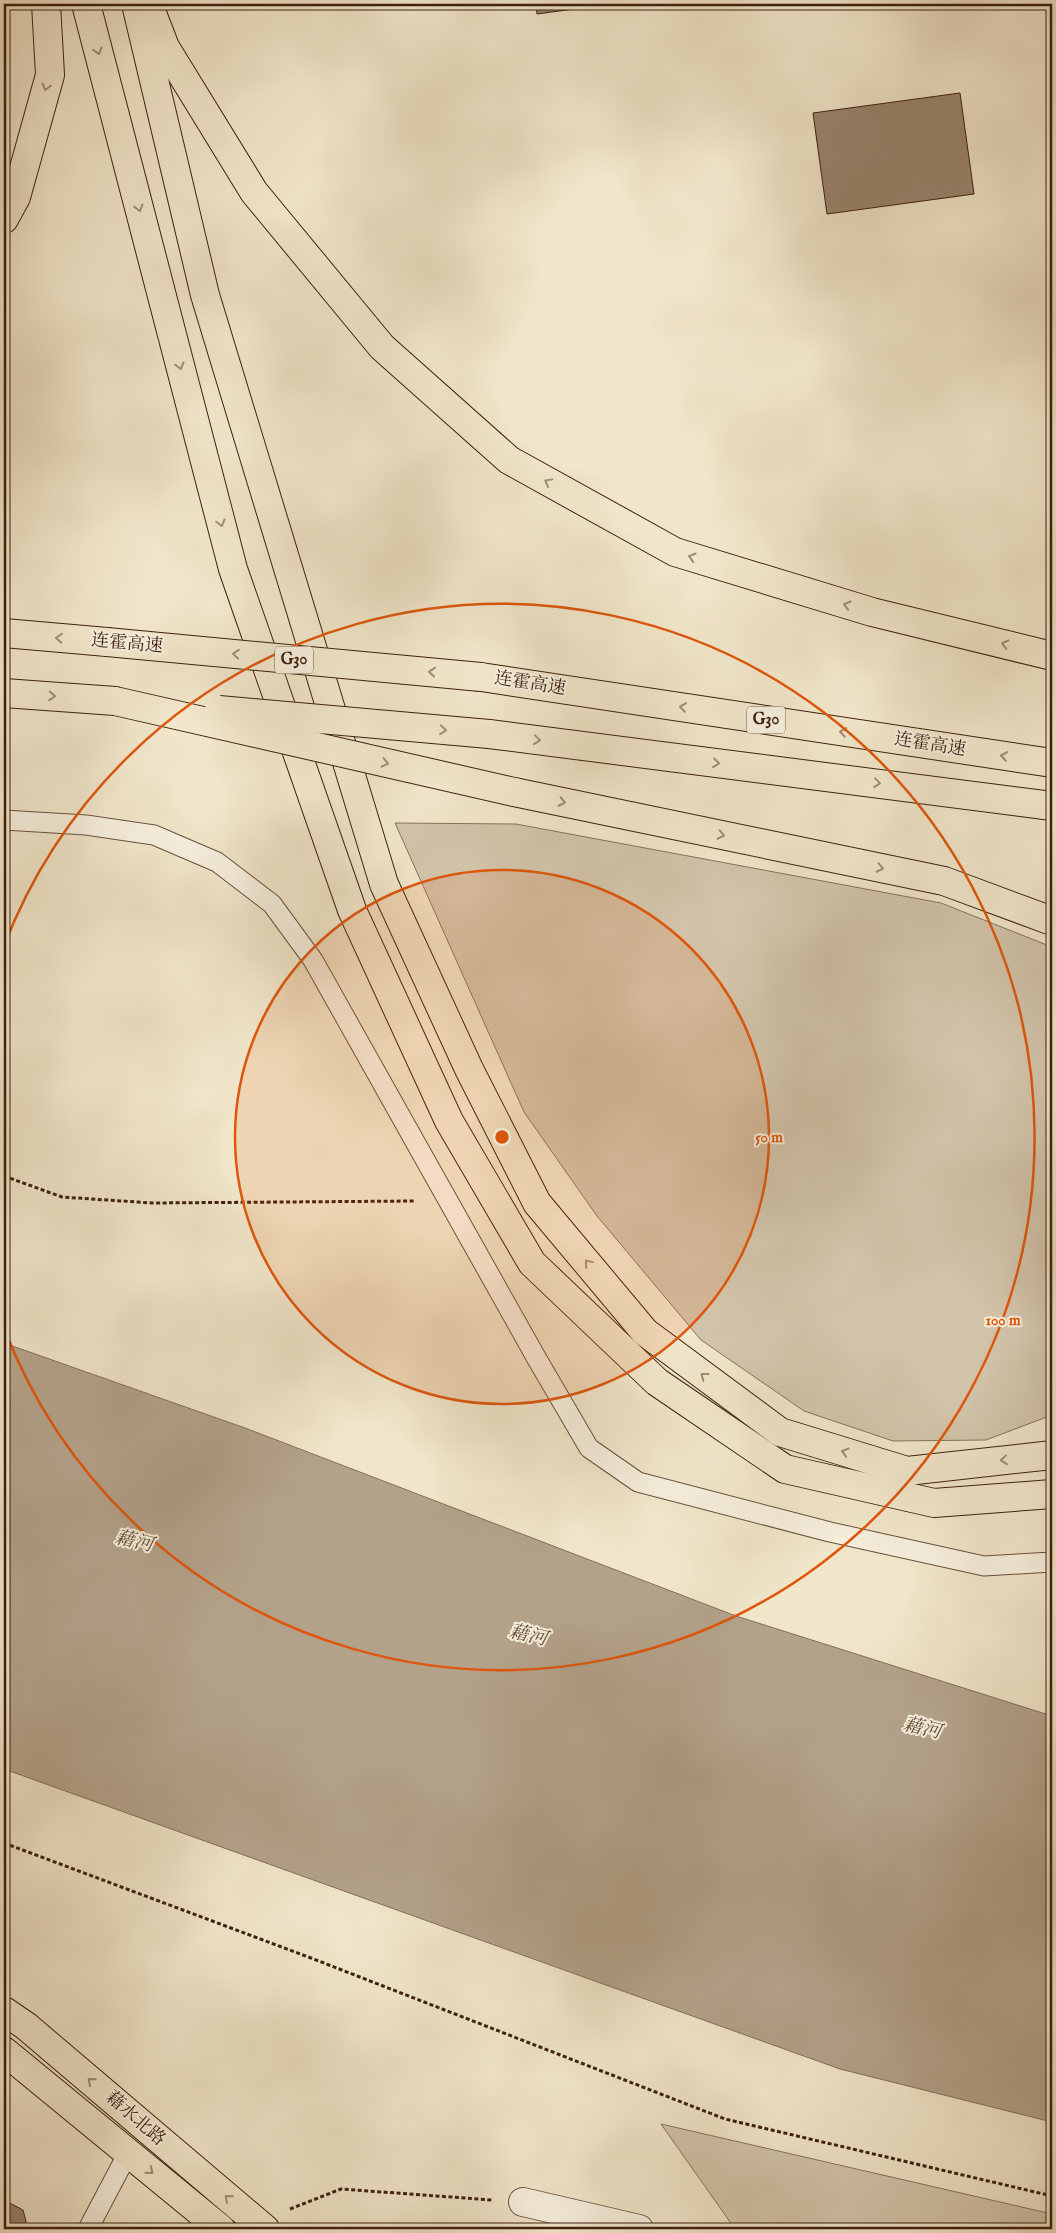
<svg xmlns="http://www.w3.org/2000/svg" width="1056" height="2233" viewBox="0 0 1056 2233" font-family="'IM FELL English','Noto Serif SC',serif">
<rect width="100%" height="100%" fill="#f1e6ca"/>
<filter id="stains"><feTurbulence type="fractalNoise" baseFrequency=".004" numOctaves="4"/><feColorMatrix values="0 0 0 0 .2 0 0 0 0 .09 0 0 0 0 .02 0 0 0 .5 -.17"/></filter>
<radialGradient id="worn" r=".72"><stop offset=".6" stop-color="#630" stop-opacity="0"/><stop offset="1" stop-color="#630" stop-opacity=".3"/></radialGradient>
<g fill="#d2c4aa" stroke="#87725c">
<path d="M395,823l121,1 425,79 111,44v468l-66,25 -93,1 -89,-30 -103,-71 -104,-124 -73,-104z"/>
<path d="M661,2124l391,90v15h-317z"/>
</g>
<path fill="#b3a28a" stroke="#836e58" d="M4,1343l241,85 491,188 316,100v406l-212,-53 -836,-300z"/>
<g fill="#9a8670" stroke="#3c1f0e">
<path d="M536,4h75l-74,10z"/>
<path d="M960,93l14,101 -147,20 -14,-101z"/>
<path d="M4,2200l19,10 5,19h-24z"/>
</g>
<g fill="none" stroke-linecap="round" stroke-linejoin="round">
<defs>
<g id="service">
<path d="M4,820l82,5 68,10 63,27 55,42 41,56 224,399 52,89 49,34 192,50 154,34 68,-4"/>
<path d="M88,2229l40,-76"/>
</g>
<path id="pedestrian" d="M523,2202l116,27"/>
<g id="primary">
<path d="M4,2011l22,15 239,203"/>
<path d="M4,2051l217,178"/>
</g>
<g id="motorway">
<path d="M86,4l147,565 119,341 97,211 83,142 125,119 128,87 149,34 118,-9"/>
<path d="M136,4l69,291 179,589 85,185 68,134 108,129 135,100 127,39 145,-16"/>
<path d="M153,16l12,31 89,145 128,155 127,113 166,92 197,60 180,44"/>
<path d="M4,219l12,-22 34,-122 -4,-71"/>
<path d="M4,633l103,9"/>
<path d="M481,677l571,86"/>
<path d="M4,693l111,8"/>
<path d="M489,734l563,72"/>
<path d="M514,792l430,89 108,40"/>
</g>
</defs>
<use href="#service" stroke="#69513d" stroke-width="21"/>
<use href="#pedestrian" stroke="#69513d" stroke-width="30"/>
<use href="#primary" stroke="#3c1f0e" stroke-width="30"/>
<use href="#motorway" stroke="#3c1f0e" stroke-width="30"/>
<g stroke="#3c1f0e" stroke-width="3" stroke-dasharray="4 2.5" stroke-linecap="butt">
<path d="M4,1176l58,21 90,6 263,-2"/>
<path d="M4,1843l307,115 414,161 327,77"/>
<path d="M290,2209l51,-20 151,11"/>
</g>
<use href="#service" stroke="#f6efdd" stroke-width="19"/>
<use href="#pedestrian" stroke="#f6efdd" stroke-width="28"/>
<use href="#primary" stroke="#f1e6ca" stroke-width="28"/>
<use href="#motorway" stroke="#f1e6ca" stroke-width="28"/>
<defs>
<g id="motorway-bridge">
<path d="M107,642l374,35"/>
<path d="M115,701l399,91"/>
<path d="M219,710l270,24"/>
</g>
</defs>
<use href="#motorway-bridge" stroke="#3c1f0e" stroke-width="30" stroke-linecap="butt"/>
<use href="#motorway-bridge" stroke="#f1e6ca" stroke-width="28"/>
</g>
<defs><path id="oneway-chevron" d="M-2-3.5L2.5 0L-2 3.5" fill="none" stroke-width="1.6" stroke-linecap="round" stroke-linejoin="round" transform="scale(1.25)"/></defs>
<g stroke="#a08c75">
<use href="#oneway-chevron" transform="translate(98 51) rotate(75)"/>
<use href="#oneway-chevron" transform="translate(46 87) rotate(105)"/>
<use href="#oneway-chevron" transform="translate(139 208) rotate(75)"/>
<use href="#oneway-chevron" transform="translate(180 366) rotate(75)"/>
<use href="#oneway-chevron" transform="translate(548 482) rotate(-151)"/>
<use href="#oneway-chevron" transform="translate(221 523) rotate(75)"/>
<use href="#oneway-chevron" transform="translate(692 557) rotate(-163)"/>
<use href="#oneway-chevron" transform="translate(847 605) rotate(-163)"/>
<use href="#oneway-chevron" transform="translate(59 638) rotate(-175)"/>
<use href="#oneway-chevron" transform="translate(1005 644) rotate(-166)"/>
<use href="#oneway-chevron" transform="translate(236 654) rotate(-175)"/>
<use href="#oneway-chevron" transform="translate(432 672) rotate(-175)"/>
<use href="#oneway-chevron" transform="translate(52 696) rotate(4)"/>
<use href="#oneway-chevron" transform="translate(683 707) rotate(-171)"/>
<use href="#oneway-chevron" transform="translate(443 730) rotate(5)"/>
<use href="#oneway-chevron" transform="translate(843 732) rotate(-171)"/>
<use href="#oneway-chevron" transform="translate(537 740) rotate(7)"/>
<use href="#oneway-chevron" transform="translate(1004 756) rotate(-171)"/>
<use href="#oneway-chevron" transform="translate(385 763) rotate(13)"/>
<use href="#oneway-chevron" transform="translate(716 763) rotate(7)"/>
<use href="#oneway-chevron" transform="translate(877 783) rotate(7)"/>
<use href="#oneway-chevron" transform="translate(562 802) rotate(12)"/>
<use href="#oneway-chevron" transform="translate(721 835) rotate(12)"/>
<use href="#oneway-chevron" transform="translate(880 868) rotate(12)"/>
<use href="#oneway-chevron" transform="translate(588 1263) rotate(-130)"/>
<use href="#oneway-chevron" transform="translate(704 1376) rotate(-143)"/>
<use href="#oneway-chevron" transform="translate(845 1452) rotate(-163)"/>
<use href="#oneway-chevron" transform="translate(1004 1460) rotate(174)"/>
<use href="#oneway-chevron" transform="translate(91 2081) rotate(-139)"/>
<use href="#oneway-chevron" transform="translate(150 2171) rotate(39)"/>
<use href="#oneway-chevron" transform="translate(228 2198) rotate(-139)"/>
</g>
<circle cx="502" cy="1137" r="267" fill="#df560c" fill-opacity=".12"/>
<g fill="none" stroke="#df560c" stroke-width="2.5">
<circle cx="502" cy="1137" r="267"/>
<path d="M4 946A533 533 0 1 1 4 1328"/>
</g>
<g text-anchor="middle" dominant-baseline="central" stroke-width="4" stroke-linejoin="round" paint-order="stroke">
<g fill="#f6efdd" stroke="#745d4c" stroke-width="1">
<rect x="275" y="646.5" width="38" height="27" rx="4"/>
<rect x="747" y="706.5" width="38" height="27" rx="4"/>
</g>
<g font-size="16" font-weight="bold" fill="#3c1f0e">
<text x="294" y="660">G30</text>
<text x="766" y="720">G30</text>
</g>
<g font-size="18" fill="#3c1f0e" stroke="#f6efdd">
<text transform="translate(127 644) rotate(5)">连霍高速</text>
<text transform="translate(530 684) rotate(9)">连霍高速</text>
<text transform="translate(930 745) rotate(9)">连霍高速</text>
<text transform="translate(135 2119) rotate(41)">藉水北路</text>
</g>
<g font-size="19" font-style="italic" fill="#664d39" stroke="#f6efdd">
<text transform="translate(134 1542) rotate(13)">藉河</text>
<text transform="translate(528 1636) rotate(13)">藉河</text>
<text transform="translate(922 1729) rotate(13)">藉河</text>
</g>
</g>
<circle cx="502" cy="1137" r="8" fill="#df560c" stroke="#f6efdd" stroke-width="2.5"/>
<g font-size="15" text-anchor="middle" font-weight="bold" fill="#df560c" stroke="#f6efdd" stroke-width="4" stroke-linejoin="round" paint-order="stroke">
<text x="769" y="1142">50 m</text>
<text x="1003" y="1325">100 m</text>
</g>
<rect width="1056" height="2233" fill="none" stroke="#f1e6ca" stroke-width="20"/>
<rect x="5" y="5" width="1046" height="2223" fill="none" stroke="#3c1f0e" stroke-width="2.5"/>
<rect x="10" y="10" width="1036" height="2213" fill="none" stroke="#3c1f0e"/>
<rect width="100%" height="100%" filter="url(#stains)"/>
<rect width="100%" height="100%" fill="url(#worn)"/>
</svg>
